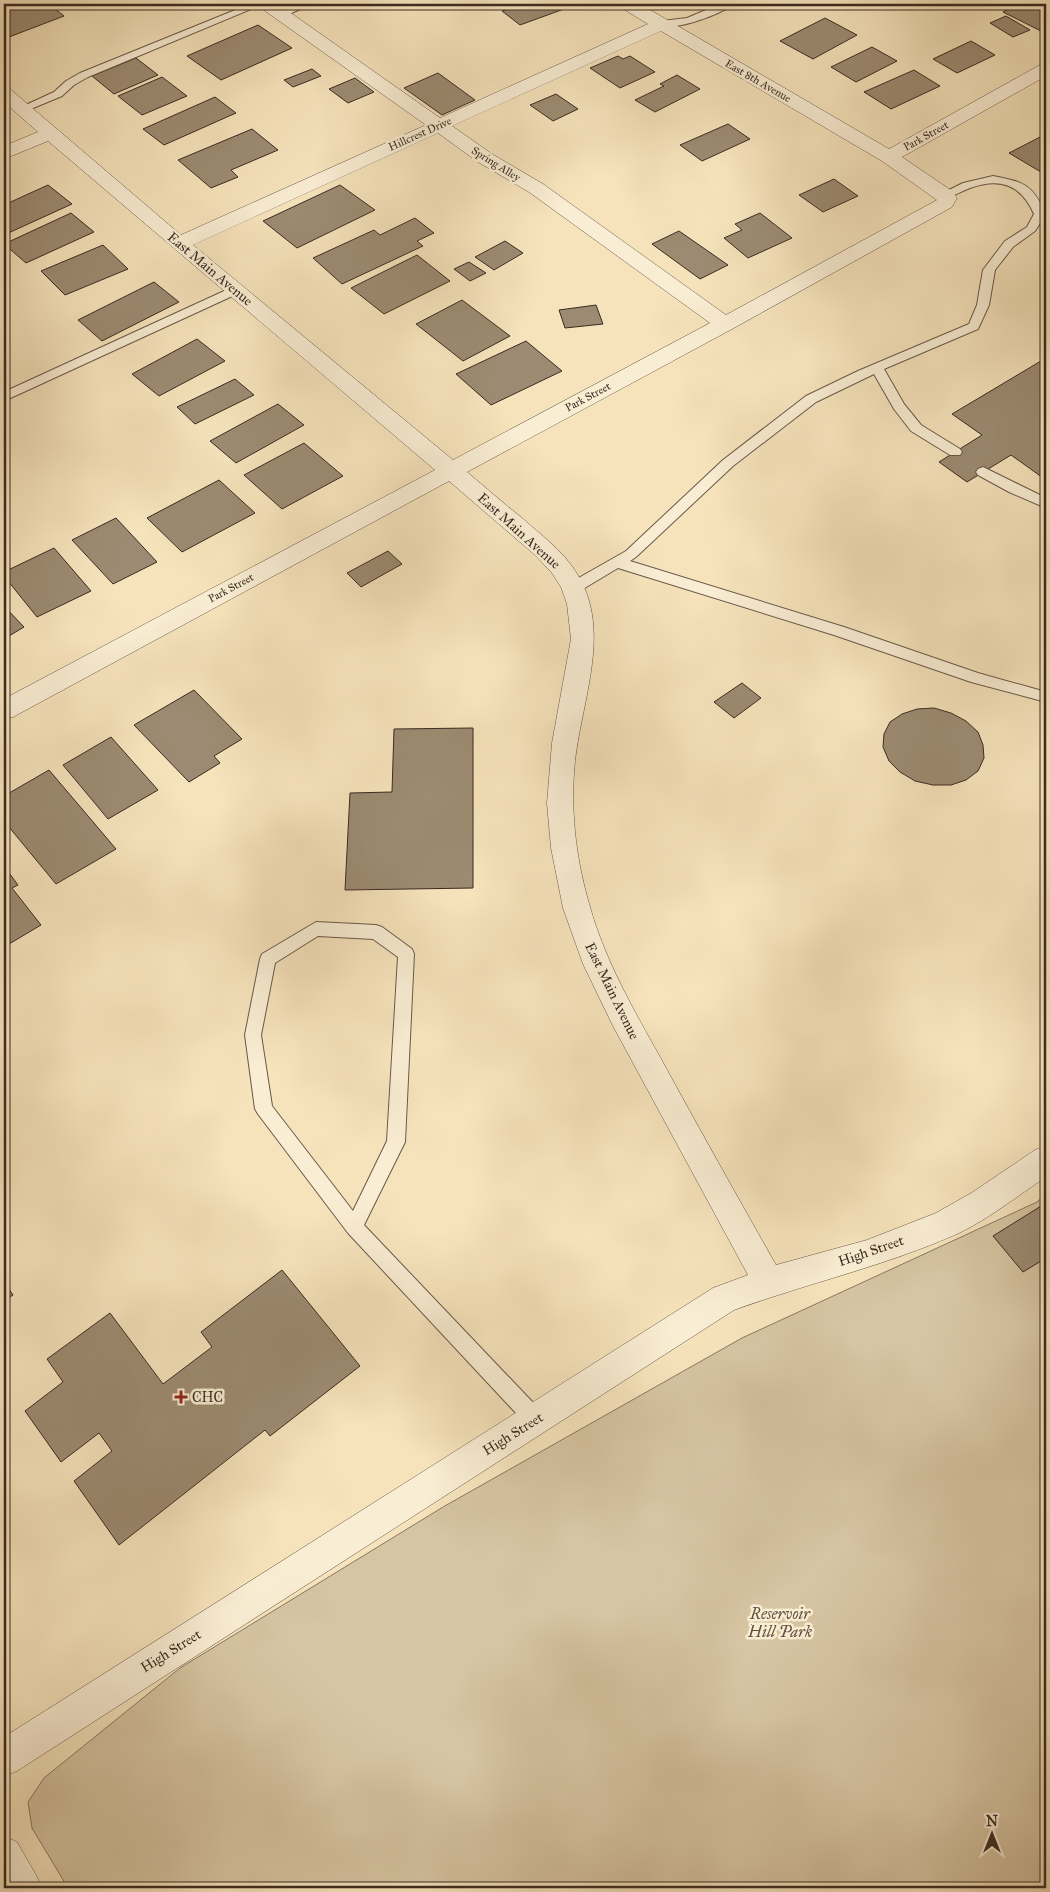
<svg xmlns="http://www.w3.org/2000/svg" width="1050" height="1892" viewBox="0 0 1050 1892" font-family="'IM FELL Great Primer',serif">
<rect width="100%" height="100%" fill="#f6e3bc"/>
<filter id="stains"><feTurbulence type="fractalNoise" baseFrequency=".004" numOctaves="4"/><feColorMatrix values="0 0 0 0 .2 0 0 0 0 .09 0 0 0 0 .02 0 0 0 .5 -.17"/></filter>
<radialGradient id="worn" r=".72"><stop offset=".6" stop-color="#630" stop-opacity="0"/><stop offset="1" stop-color="#630" stop-opacity=".3"/></radialGradient>
<path fill="#d6c4a2" stroke="#887862" d="M1046,1194v694h-978l-36,-60 -4,-26 16,-24 136,-110 263,-161 299,-169 295,-136z"/>
<g fill="#9c8b72" stroke="#3a2b21">
<path d="M25,4h24l15,12 -55,21 -5,-5v-20z"/>
<path d="M522,4h35l7,5 -44,16 -18,-14z"/>
<path d="M1018,4h13l15,8v16l-5,3 -38,-19z"/>
<path d="M1006,16l24,14 -17,7 -23,-14z"/>
<path d="M825,18l32,17 -44,24 -33,-18z"/>
<path d="M258,25l34,23 -71,32 -34,-24z"/>
<path d="M971,41l24,14 -38,18 -24,-14z"/>
<path d="M872,47l25,14 -41,21 -25,-15z"/>
<path d="M618,56l5,3 7,-3 25,16 -35,16 -30,-20z"/>
<path d="M136,58l22,17 -44,19 -22,-18z"/>
<path d="M312,69l9,7 -28,11 -9,-7z"/>
<path d="M914,70l26,16 -49,23 -27,-17z"/>
<path d="M438,73l37,27 -33,15 -38,-27z"/>
<path d="M677,75l23,14 -45,23 -20,-12 29,-14 -4,-2z"/>
<path d="M162,77l25,19 -45,19 -24,-19z"/>
<path d="M355,78l19,14 -26,11 -19,-14z"/>
<path d="M556,94l22,15 -25,12 -23,-16z"/>
<path d="M215,97l21,16 -72,32 -21,-16z"/>
<path d="M728,124l22,15 -48,22 -22,-16z"/>
<path d="M252,129l26,21 -47,20 7,7 -27,11 -33,-28z"/>
<path d="M1046,134v41l-37,-22z"/>
<path d="M834,179l24,17 -35,16 -24,-17z"/>
<path d="M48,185l24,19 -68,31v-30z"/>
<path d="M340,185l35,25 -78,38 -34,-27z"/>
<path d="M71,213l23,19 -68,31 -22,-19z"/>
<path d="M760,213l32,25 -44,20 -24,-20 18,-8 -7,-6z"/>
<path d="M415,218l19,15 -17,8 6,5 -81,38 -29,-26 61,-28 6,5z"/>
<path d="M679,231l49,34 -28,14 -48,-35z"/>
<path d="M505,241l18,12 -29,17 -19,-13z"/>
<path d="M103,245l25,24 -63,26 -24,-24z"/>
<path d="M417,255l33,26 -66,33 -33,-26z"/>
<path d="M469,262l17,11 -16,8 -16,-12z"/>
<path d="M154,282l25,20 -77,39 -24,-21z"/>
<path d="M462,300l48,36 -47,25 -47,-37z"/>
<path d="M596,305l7,19 -38,4 -6,-18z"/>
<path d="M197,339l28,22 -66,35 -27,-22z"/>
<path d="M526,341l36,30 -71,34 -35,-31z"/>
<path d="M1046,358v122l-35,-25 -44,27 -28,-20 43,-27 -30,-21z"/>
<path d="M235,379l19,16 -59,29 -18,-17z"/>
<path d="M278,404l26,21 -68,38 -26,-22z"/>
<path d="M304,443l39,33 -61,33 -38,-34z"/>
<path d="M219,480l36,33 -73,39 -35,-34z"/>
<path d="M116,518l41,44 -44,22 -41,-44z"/>
<path d="M54,548l37,43 -54,26 -33,-41v-4z"/>
<path d="M388,551l14,13 -41,23 -14,-14z"/>
<path d="M4,606l20,21 -20,12z"/>
<path d="M742,683l19,15 -27,20 -20,-16z"/>
<path d="M194,690l48,49 -28,17 6,7 -31,19 -55,-57z"/>
<path d="M934,708l17,5 15,8 12,11 5,13 1,13 -6,13 -12,9 -15,5h-18l-18,-4 -15,-9 -11,-11 -6,-14 1,-13 6,-12 12,-8 15,-5z"/>
<path d="M473,728v160l-128,2 5,-97 42,-1 2,-63z"/>
<path d="M111,737l47,53 -50,29 -45,-54z"/>
<path d="M49,770l67,79 -60,35 -52,-63v-25z"/>
<path d="M4,866l14,19 -6,3 29,37 -37,22z"/>
<path d="M1046,1203v55l-23,14 -30,-36z"/>
<path d="M282,1270l78,96 -90,70 -5,-6 -146,115 -45,-64 38,-30 -13,-18 -38,29 -36,-51 38,-29 -16,-23 63,-46 53,71 49,-37 -11,-15z"/>
<path d="M4,1282l9,13 -9,6z"/>
</g>
<g fill="none" stroke-linecap="round" stroke-linejoin="round">
<defs>
<g id="lane">
<path d="M250,4h13l-175,73 -14,8 -12,11 -36,15 -4,1 -5,-3 37,-17 12,-11 14,-8z"/>
<path d="M298,4h13l-26,12h-8l-1,-2z"/>
<path d="M720,4h13c-10,10 -65,30 -76,20l5,-3 25,-3z"/>
<path d="M993,176c31,6 39,8 53,38l-11,17 -22,16 -18,23 -6,35 -11,24 -94,40 20,35 17,21 39,24 2,3 -2,3h-10l-39,-24 -17,-22 -20,-35 -58,28 -83,64 -97,91 -6,4 214,66 134,46 68,19v10l-75,-20 -137,-47 -216,-67 -40,24h-10l-2,-4 2,-4 58,-33 97,-91 83,-64 52,-25 111,-47 8,-19 6,-35 22,-29 22,-14 7,-13c-13,-29 -33,-37 -64,-26 -8,3 -16,8 -25,10l-6,-3 24,-12z"/>
<path d="M235,286l6,4 -2,3 -235,108v-9z"/>
<path d="M983,467l63,31v10l-37,-16 -31,-17 -2,-3 2,-3z"/>
<path d="M316,922l60,3 6,2 30,22 2,5 -9,188 -41,83 178,187 3,7 -3,7 -7,3 -7,-3 -180,-193 -90,-119 -3,-5 -10,-74 15,-76 2,-5zM318,936l55,3 25,18 -11,184 -34,70 -81,-105 -11,-71 14,-72z"/>
</g>
<g id="street">
<path d="M259,4h19l162,114 208,-94 -26,-16 -2,-4h20l249,145 151,-84 6,-1v12l-144,81 50,34 5,7 -5,9 -220,122 -265,143c18,15 36,31 55,46 19,17 40,32 54,54 39,60 2,135 -2,201 -3,45 3,90 16,134 15,53 43,102 70,150 38,70 77,139 116,208l91,-25 69,-27 37,-21 62,-42 11,-4v31c-29,19 -57,42 -89,57 -72,32 -149,49 -223,76l-717,461 -13,5v-39l709,-449 35,-13 -135,-249 -30,-62 -20,-56 -12,-60 -4,-45 5,-60 19,-104 -4,-35 -6,-17 -9,-14 -17,-18 -86,-74 -436,236 -9,2v-20l431,-229 -387,-329 -44,18v-13l34,-14 -34,-30v-14l6,1 171,146 245,-110 -165,-117zM661,31l221,130 55,39 -211,115 -183,-131 -51,-30 -40,-28zM438,133l40,29 51,30 181,131 -257,137 -260,-215z"/>
<path d="M4,1836l13,6 19,33 6,13h-38z"/>
</g>
</defs>
<use href="#lane" stroke="#695948" stroke-width="2"/>
<use href="#street" stroke="#695948" stroke-width="1"/>
<use href="#lane" fill="#f9edd3" fill-rule="evenodd"/>
<use href="#street" fill="#f9edd3" fill-rule="evenodd"/>
</g>
<path fill="#8f2418" stroke="#f9edd3" stroke-width="2" d="M178.5 1389.5h5v5h5v5h-5v5h-5v-5h-5v-5h5z"/>
<g text-anchor="middle" dominant-baseline="central" stroke-width="5" stroke-linejoin="round" paint-order="stroke">
<g font-size="11" fill="#3a2b21" stroke="#f9edd3">
<text transform="translate(758 81) rotate(30)">East 8th Avenue</text>
<text transform="translate(420 134) rotate(-24)">Hillcrest Drive</text>
<text transform="translate(926 136) rotate(-29)">Park Street</text>
<text transform="translate(496 164) rotate(32)">Spring Alley</text>
<text transform="translate(588 397) rotate(-28)">Park Street</text>
<text transform="translate(231 588) rotate(-28)">Park Street</text>
</g>
<g font-size="14" fill="#3a2b21" stroke="#f9edd3">
<text transform="translate(210 269) rotate(40)">East Main Avenue</text>
<text transform="translate(519 531) rotate(42)">East Main Avenue</text>
<text transform="translate(612 991) rotate(64)">East Main Avenue</text>
<text transform="translate(871 1251) rotate(-19)">High Street</text>
<text transform="translate(513 1434) rotate(-32)">High Street</text>
<text transform="translate(171 1651) rotate(-32)">High Street</text>
</g>
<g font-size="14" fill="#3a2b21" stroke="#f9edd3" text-anchor="start">
<text x="192" y="1397">CHC</text>
</g>
<g font-size="16" font-style="italic" fill="#615141" stroke="#f9edd3">
<text x="780" y="1613">Reservoir<tspan x="780" dy="18">Hill Park</tspan></text>
</g>
</g>
<rect width="1050" height="1892" fill="none" stroke="#f6e3bc" stroke-width="20"/>
<rect x="5" y="5" width="1040" height="1882" fill="none" stroke="#3a2b21" stroke-width="2.5"/>
<rect x="10" y="10" width="1030" height="1872" fill="none" stroke="#3a2b21"/>
<g transform="translate(992 1834)" stroke="#f9edd3" stroke-width="4" paint-order="stroke">
<path d="M0-4L9 19L0 12L-9 19Z" fill="#3a2b21"/>
<text y="-8" font-size="14" font-weight="bold" text-anchor="middle" fill="#3a2b21">N</text>
</g>
<rect width="100%" height="100%" filter="url(#stains)"/>
<rect width="100%" height="100%" fill="url(#worn)"/>
</svg>
